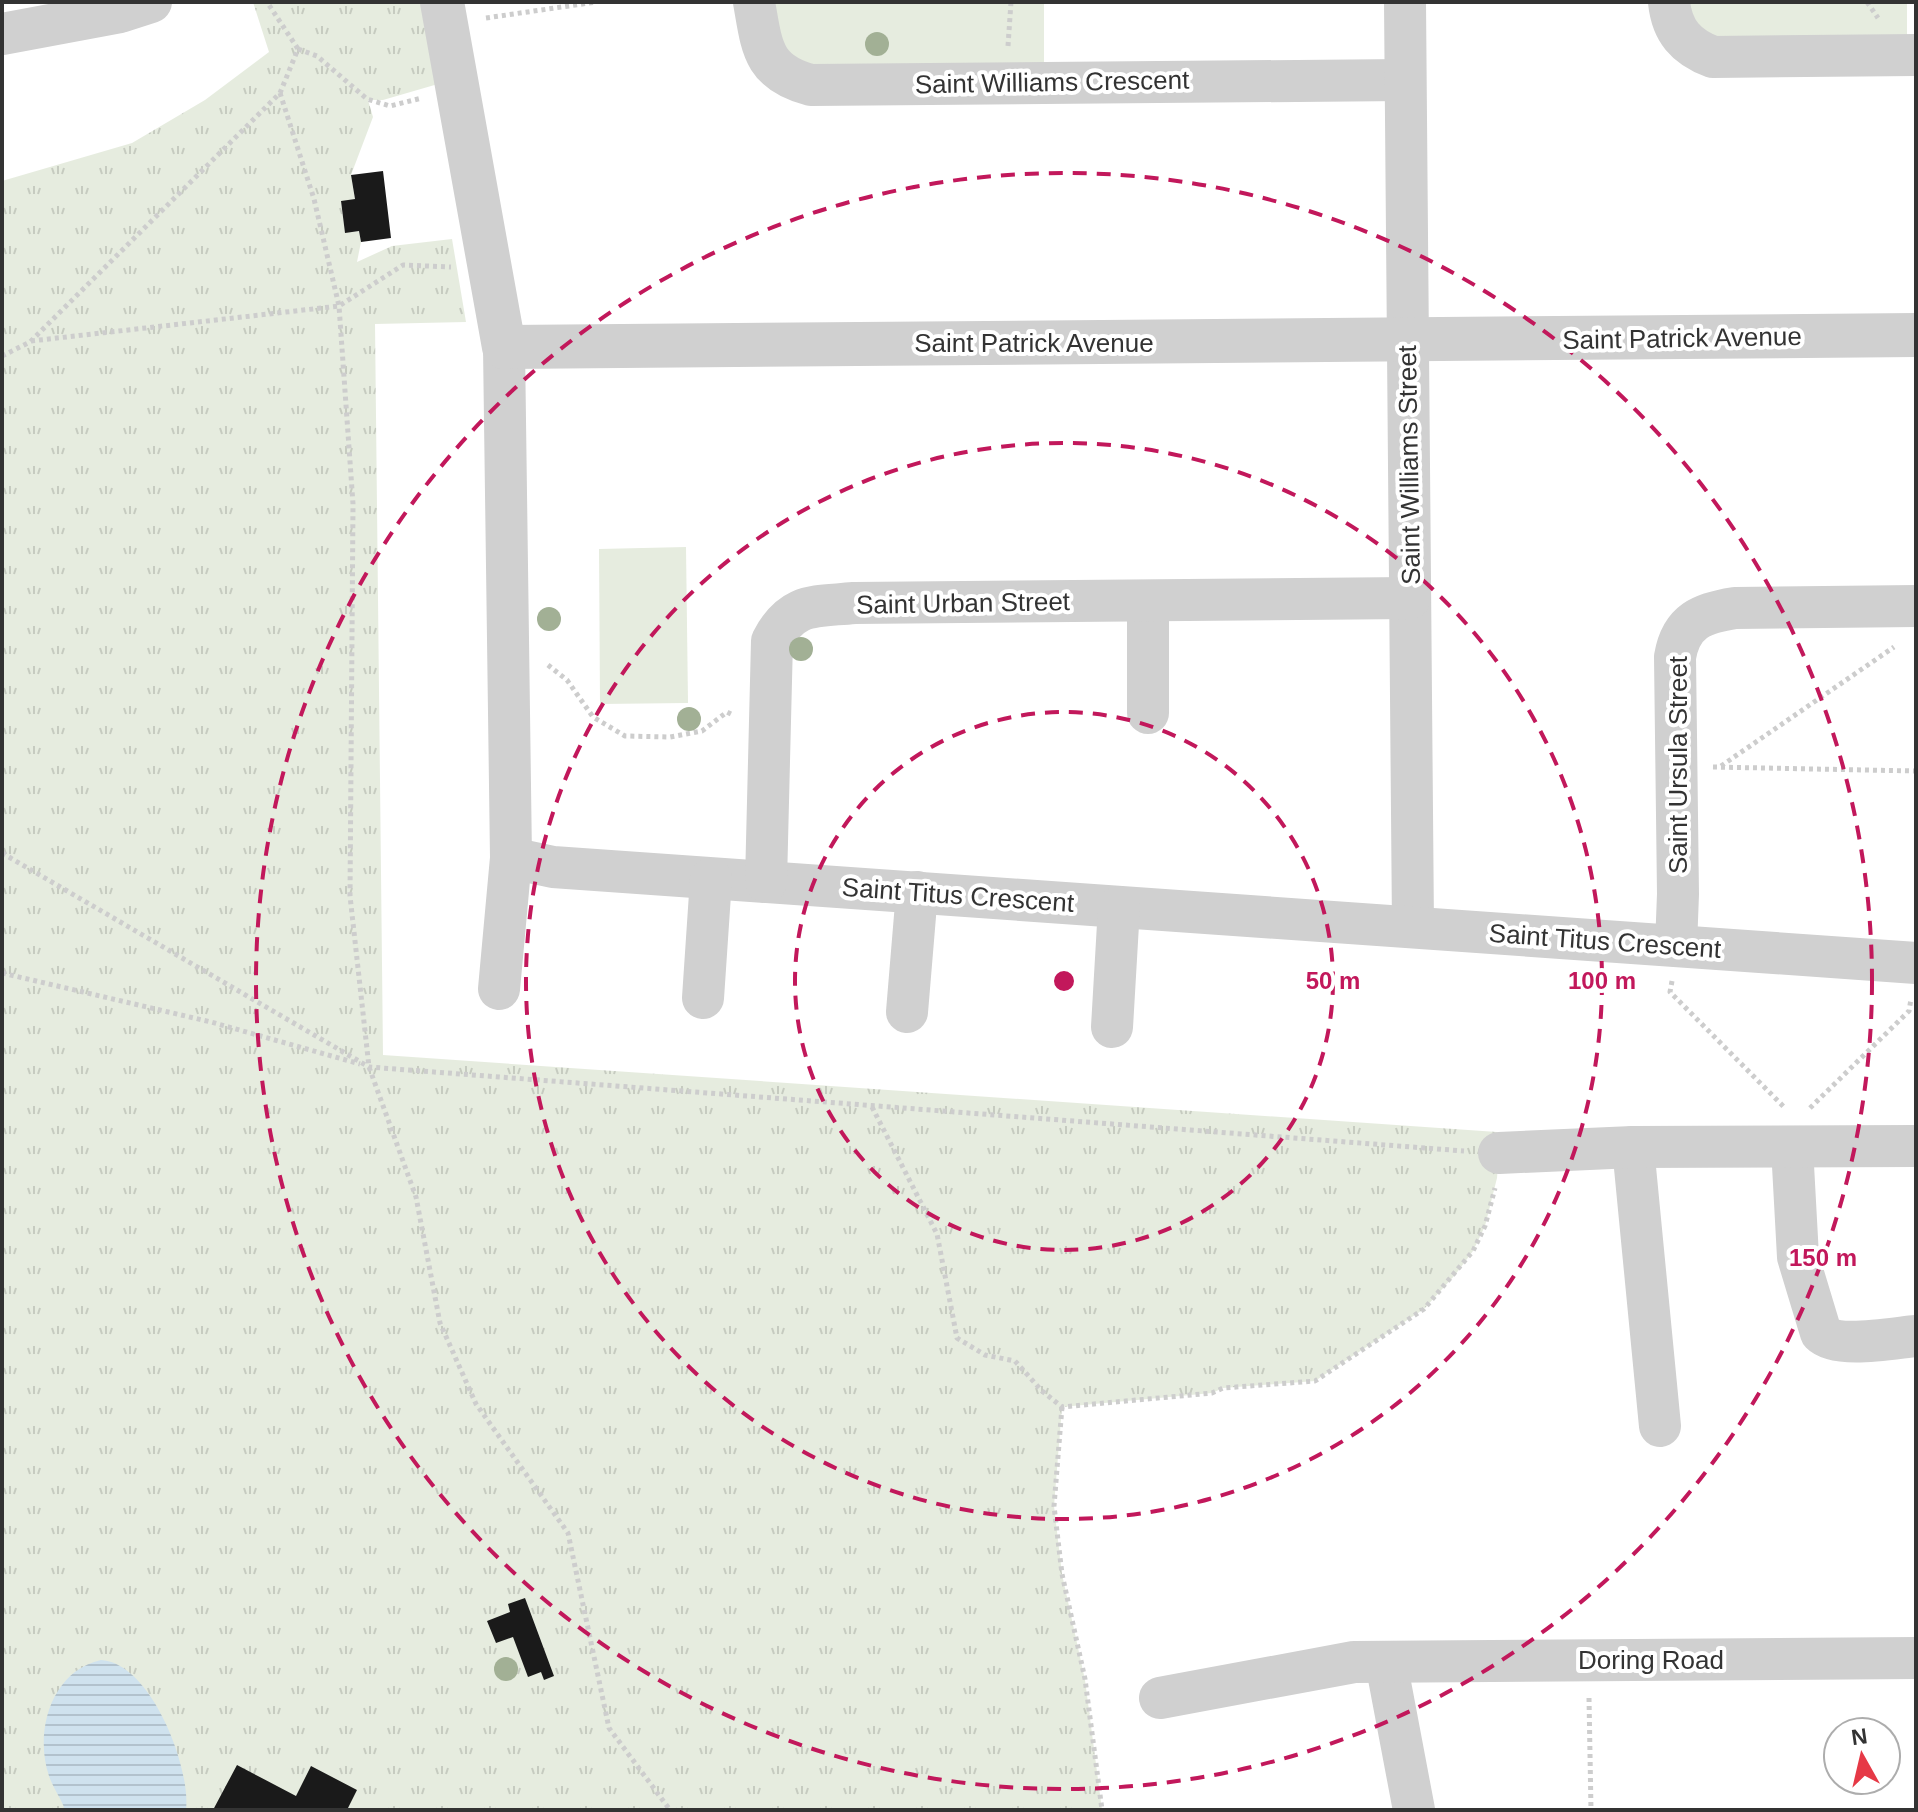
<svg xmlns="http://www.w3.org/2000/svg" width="1918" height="1812" viewBox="0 0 1918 1812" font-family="Arial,sans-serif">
<defs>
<pattern id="grass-tufts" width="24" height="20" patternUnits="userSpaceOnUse" patternTransform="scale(2)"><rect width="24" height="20" fill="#e6ecdf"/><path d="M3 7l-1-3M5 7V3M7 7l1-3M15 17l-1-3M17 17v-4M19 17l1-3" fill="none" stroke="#c6cbc0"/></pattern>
<pattern id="water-rules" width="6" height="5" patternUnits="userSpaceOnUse" patternTransform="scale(2)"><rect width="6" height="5" fill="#cfe2ee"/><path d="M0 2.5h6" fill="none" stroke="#b2c2cd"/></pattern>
</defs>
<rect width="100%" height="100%" fill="#fff"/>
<path fill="url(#grass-tufts)" d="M253,2h171l14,82 -55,16h-15l5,17 -22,58 4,24 -14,3 4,30 14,-1 2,11 -4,20 35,-16 60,-7 14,83 -91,2 8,731 1114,77 2,21 -2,25 -12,48 -12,25 -18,24 -31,34 -109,72 -92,7 -11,5 -150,14 -8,99 8,68 23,106 17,130h-1100v-1629l130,-38 73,-43 64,-48z"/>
<g fill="#e6ecdf">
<path d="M767,2h277v67l-254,-3z"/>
<path d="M1683,2h224v40l-207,-6z"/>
<path d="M686,547l2,156 -88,1 -1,-155z"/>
</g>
<path fill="url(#water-rules)" d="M101,1660c50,3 90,107 85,150h-121c-4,-12 -12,-22 -16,-34 -15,-44 2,-105 52,-116z"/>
<g fill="#1a1a1a">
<path d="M383,171l8,67 -30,4 -2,-11 -14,2 -4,-32 14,-2 -4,-24z"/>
<path d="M525,1598l29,78 -10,4 -3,-8 -13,5 -15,-40 -17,6 -9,-22 23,-9 -2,-8z"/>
<path d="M237,1765l59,31 15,-30 46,24 -10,20h-134z"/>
</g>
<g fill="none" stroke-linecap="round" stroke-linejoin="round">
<g stroke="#cdcdcd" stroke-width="5" stroke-dasharray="4 4" stroke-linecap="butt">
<path d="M1867,2l11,16"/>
<path d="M486,18l110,-16"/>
<path d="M1008,46l3,-44"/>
<path d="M298,49l19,7 50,43 23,7 32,-8"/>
<path d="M280,93l34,106 25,107 14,198 -3,392 19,171 47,130 24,126 36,81 92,129 41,195 61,82"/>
<path d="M31,341l308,-35 64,-41 48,2"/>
<path d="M2,356l28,-14 250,-249 18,-44 -31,-47"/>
<path d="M548,665l19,15 26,37 32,19 45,1 32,-6 25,-19 6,3"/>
<path d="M1721,766l173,-119"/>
<path d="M1713,767l203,4"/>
<path d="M2,853l367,214 1095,84"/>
<path d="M2,973l209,49 149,42"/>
<path d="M1672,981l-2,11 115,116"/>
<path d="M872,1107l65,127 20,104 28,17 30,6 27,30 20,16 150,-14 11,-5 92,-7 109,-72 49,-58 12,-25 10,-38"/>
<path d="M1810,1108l99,-97 2,-12"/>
<path d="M1062,1407l-8,99 8,68 23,105 17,131"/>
<path d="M1589,1698l2,112"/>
</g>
<g stroke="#d0d0d0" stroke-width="42">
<path d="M754,2c8,45 8,70 57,83l594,-5"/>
<path d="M1405,2l8,925"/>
<path d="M1669,2c3,29 17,45 44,55l203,-2"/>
<path d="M2,34l118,-22 31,-10"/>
<path d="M1148,713v-112"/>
<path d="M511,858l42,9 1363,96"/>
<path d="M766,882l6,-241c20,-39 42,-34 82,-38l556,-5"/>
<path d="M1676,946l2,-52 -3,-237c6,-36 27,-44 60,-49l181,-2"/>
<path d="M499,989l12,-131 -7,-511"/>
<path d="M703,998l8,-119"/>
<path d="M907,1012l10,-120"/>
<path d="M1112,1027l7,-120"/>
<path d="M1633,1147l27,279"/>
<path d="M1792,1147l6,110 23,76c16,16 73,5 95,3"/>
<path d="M1499,1153l134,-6 283,-1"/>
<path d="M1386,1662l28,148"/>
<path d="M1160,1698l194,-36 562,-4"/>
</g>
<path stroke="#d0d0d0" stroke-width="44" d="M442,2l62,345 1412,-12"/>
</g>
<g fill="#a2b095">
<circle cx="877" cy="44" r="12"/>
<circle cx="549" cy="619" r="12"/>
<circle cx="801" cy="649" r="12"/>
<circle cx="689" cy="719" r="12"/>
<circle cx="506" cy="1669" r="12"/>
</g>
<g fill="none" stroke="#c2185b" stroke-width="4" stroke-dasharray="14 10">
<circle cx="1064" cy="981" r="269"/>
<circle cx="1064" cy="981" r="538"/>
<circle cx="1064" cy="981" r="808"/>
</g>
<g text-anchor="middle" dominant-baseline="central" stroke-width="8" stroke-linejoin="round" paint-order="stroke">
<g font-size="26" fill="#333" stroke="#fff">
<text transform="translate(1052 82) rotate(-1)">Saint Williams Crescent</text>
<text transform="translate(1682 338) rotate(-1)">Saint Patrick Avenue</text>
<text x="1034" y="343">Saint Patrick Avenue</text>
<text transform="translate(1409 465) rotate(-91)">Saint Williams Street</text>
<text transform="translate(963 603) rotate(-1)">Saint Urban Street</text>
<text transform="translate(1678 765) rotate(-90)">Saint Ursula Street</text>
<text transform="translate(958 895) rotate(4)">Saint Titus Crescent</text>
<text transform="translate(1605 941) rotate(4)">Saint Titus Crescent</text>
<text x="1651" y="1660">Doring Road</text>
</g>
</g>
<circle cx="1064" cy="981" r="12" fill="#c2185b" stroke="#fff" stroke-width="4"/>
<g font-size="24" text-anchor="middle" font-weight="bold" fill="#c2185b" stroke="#fff" stroke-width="8" stroke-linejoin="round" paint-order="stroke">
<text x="1333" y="989">50 m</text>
<text x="1602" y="989">100 m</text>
<text x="1823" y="1266">150 m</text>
</g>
<rect width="1918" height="1812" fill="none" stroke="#333333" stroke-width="8"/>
<g transform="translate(1862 1756) rotate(352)"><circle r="38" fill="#ffffff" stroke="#adadad" stroke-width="2"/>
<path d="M0-6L14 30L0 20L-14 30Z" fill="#e63946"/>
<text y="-12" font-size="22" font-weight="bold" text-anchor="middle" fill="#333333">N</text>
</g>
</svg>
